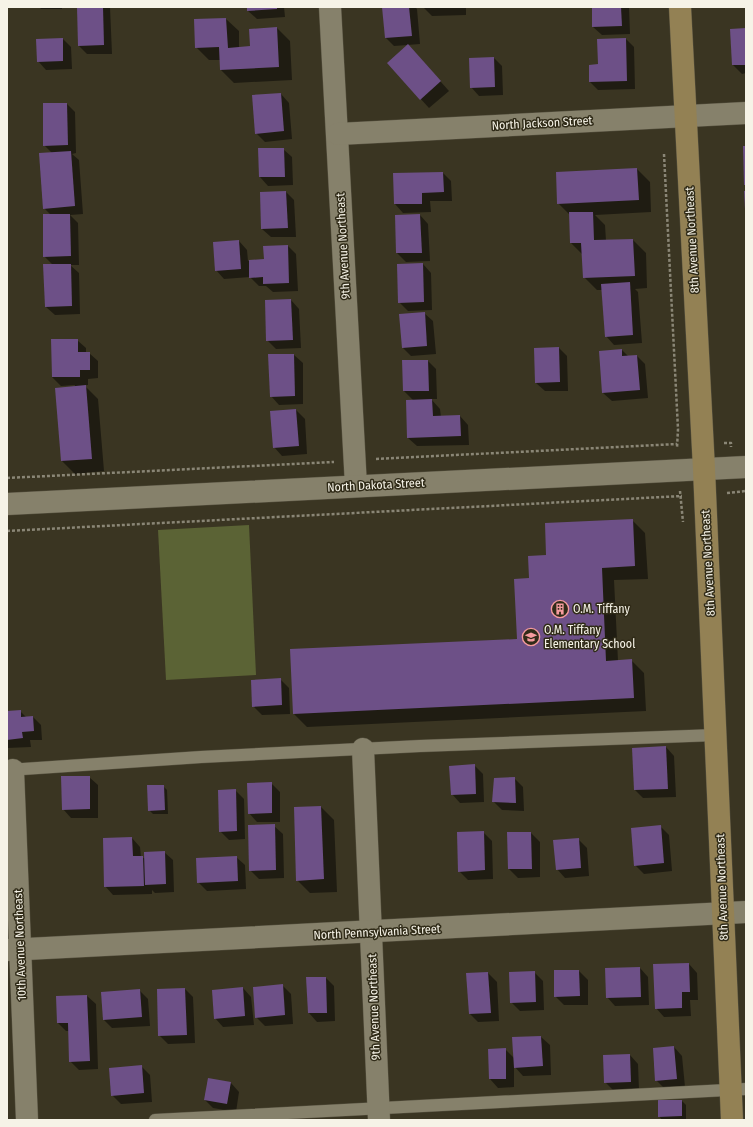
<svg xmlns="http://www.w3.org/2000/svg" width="753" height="1127" viewBox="0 0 753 1127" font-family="'Fira Sans Condensed',sans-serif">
<rect width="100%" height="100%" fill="#3a3522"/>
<path fill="#5b6335" d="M249,525l7,150 -90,5 -8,-150z"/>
<g fill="#0007">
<path d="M39,7h23v2h-21z"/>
<path d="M78,7h32l2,47h-25l-8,-8z"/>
<path d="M248,7h36l1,10 -28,2 -9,-8z"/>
<path d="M383,7h32l2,2 3,35 -26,2 -8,-8z"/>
<path d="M423,7h43v8l-34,1z"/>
<path d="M593,7h36l1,27 -28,1 -9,-8z"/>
<path d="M226,19l13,12v17l12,-1 26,-19 13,13 2,39 -58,3 -13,-13v-10h-12l-13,-13z"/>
<path d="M746,29v44l-4,1 -9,-9z"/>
<path d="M63,39l8,8 1,22 -26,1 -8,-9z"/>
<path d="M626,39l8,8 1,42 -37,1 -8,-8 9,-17z"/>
<path d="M416,54l33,37 -20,17 -41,-45z"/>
<path d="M494,58l8,8 1,29 -24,1 -8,-9z"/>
<path d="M281,94l8,9 3,36 -27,3 -9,-9z"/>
<path d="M67,104l8,8 1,41 -4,1 7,6 4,54 -13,1 8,8 1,42h-9l9,8 1,41 -25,1 -9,-8 7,-42 -9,-9 7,-41 -7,-7 8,-55 -8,-8z"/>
<path d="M283,149l9,8 1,28 -25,1 -8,-9z"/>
<path d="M637,169l13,13 1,30 -56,3 10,10 1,16 27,-1 13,13 1,35 -12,1 3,3 4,51 -28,2 -8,-9 -4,-46h-5l-13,-13 -1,-22 -12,-12 -1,-28 -12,-12z"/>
<path d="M443,173l8,8 1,20h-22l1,11 -28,1 -8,-9 -1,-30z"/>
<path d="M286,192l8,8 2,37h-25l-9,-8z"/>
<path d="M420,215l8,9 2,37 -24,1 -9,-9z"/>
<path d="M239,241l8,9 1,11 17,-1 23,-14 8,8 2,37 -25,1 -7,-6h-7l-9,-9 -26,2 -8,-9z"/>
<path d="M423,264l8,9 1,37 -24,1 -9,-9z"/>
<path d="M291,300l8,9 2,39 -25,1 -9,-9z"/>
<path d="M424,313l9,8 3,33 -25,2 -8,-8z"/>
<path d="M77,340l9,8v5h3l9,8v17l-10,1v6h-4l14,14 6,72 -29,3 -13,-13 13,-76 -14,1 -9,-9z"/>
<path d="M559,348l8,8 1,35h-23l-9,-8z"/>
<path d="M622,350l6,6h9l8,8 3,34 -36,3 -9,-8z"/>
<path d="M270,355h24l9,8v41l-24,1 -8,-9z"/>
<path d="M428,361l8,8 1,30h-6l9,10 1,8 19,-1 8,9 1,20 -52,1 -9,-8 6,-37 -10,-10z"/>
<path d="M296,410l9,9 2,35 -25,2 -8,-9z"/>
<path d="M632,520l13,13 3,46 -34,1 4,81 13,-1 13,13 2,38 -339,16 -13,-13 224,-75 12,-60 18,-23z"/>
<path d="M280,679l9,9 1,26 -28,1 -9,-9z"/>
<path d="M20,711l6,6h7l8,8 1,15h-12l1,7 -24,1v-36z"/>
<path d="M666,747l8,9 2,41 -33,1 -8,-8z"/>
<path d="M475,766l8,8 1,28 -24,1 -8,-9z"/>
<path d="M89,777l9,8v33h-27l-8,-9z"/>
<path d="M514,778l9,9 1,24 -22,-1 -9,-9z"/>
<path d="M271,783l9,9v30h-23l-8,-9z"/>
<path d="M163,786l4,4 1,24h-15l-4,-4z"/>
<path d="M235,790l9,9 1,40 -16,1 -9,-9z"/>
<path d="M321,807l13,13 3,72 -27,1 -13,-13z"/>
<path d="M274,826l9,8 1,44 -25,1 -9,-9z"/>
<path d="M660,826l9,9 3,36 -28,3 -9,-9z"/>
<path d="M483,832l9,9 1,38 -25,1 -9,-9z"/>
<path d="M509,833h22l9,9v35l-22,1 -9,-9z"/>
<path d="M132,838l8,9 1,10 5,2 18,-7 9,8 1,32 -19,1 -3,-3v4l-39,1 -8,-9z"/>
<path d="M578,839l9,9 2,28 -24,2 -8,-9z"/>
<path d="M236,857l9,8 1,24 -39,2 -9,-9z"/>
<path d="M689,964l8,9 1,27h-8l1,16 -27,1 -8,-9z"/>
<path d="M640,968l8,9 1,28 -34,1 -8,-9z"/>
<path d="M555,971h24l9,9v25h-24l-9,-9z"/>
<path d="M534,972l9,9 1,29 -24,1 -9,-9z"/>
<path d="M488,973l9,9 2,39 -21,1 -8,-8z"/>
<path d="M326,978l8,8 1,35 -18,1 -8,-9z"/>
<path d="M282,985l9,9 2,30 -28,2 -9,-9z"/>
<path d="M243,988l8,9 3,28 -31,2 -8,-9z"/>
<path d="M185,989l8,8 2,46 -27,1 -9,-9z"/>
<path d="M139,990l9,9 2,27 -38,2 -8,-8z"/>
<path d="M87,996l9,8 2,65 -19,1 -9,-9 -1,-30h-3l-8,-8z"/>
<path d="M541,1037l9,8 1,30 -28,1 -9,-10v21l-16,1 -8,-9 -1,-29 16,-1 9,9z"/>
<path d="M674,1047l8,9 3,31 -20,2 -9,-9z"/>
<path d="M630,1055l8,9 1,26 -25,1 -9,-9z"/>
<path d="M141,1066l9,9 2,27 -31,2 -9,-9z"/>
<path d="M231,1083l8,9 -3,20 -23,-4 -8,-8z"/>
<path d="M682,1101l4,4v15h-24l-3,-4z"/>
</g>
<g fill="#6d5087">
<path d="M77,7h26l1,38 -26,1z"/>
<path d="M247,7h30v2l-30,2z"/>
<path d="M382,7h27l3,29 -27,2z"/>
<path d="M592,7h29l1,19 -30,1z"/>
<path d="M226,18l2,30 22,-2 -1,-17 28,-2 2,40 -59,3 -1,-23 -24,1 -1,-29z"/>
<path d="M746,28v37h-14l-2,-36z"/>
<path d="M63,38v23l-26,1 -1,-23z"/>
<path d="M626,38l1,43 -38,1v-17l9,-1 -1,-25z"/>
<path d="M408,44l33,37 -21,19 -33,-37z"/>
<path d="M494,57l1,30 -25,1 -1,-30z"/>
<path d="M281,93l3,38 -29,3 -3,-39z"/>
<path d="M43,103h24l1,42 -25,1z"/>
<path d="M743,146h3v39h-2z"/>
<path d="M258,148h26l1,29h-26z"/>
<path d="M71,151l4,55 -32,3 -4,-56z"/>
<path d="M637,168l2,32 -82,4 -1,-32z"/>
<path d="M443,172l1,20 -22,1v11h-28l-1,-31z"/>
<path d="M286,191l2,37 -27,1 -1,-37z"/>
<path d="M744,191h2v18h-1z"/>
<path d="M569,212h24l1,28 39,-1 2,37 -52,2 -2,-35h-11z"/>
<path d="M43,214h27l1,42 -28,1z"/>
<path d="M420,214l2,39h-26l-1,-38z"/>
<path d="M239,240l2,29 -26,2 -2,-29z"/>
<path d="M288,245l1,38 -26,1v-7l-14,1v-18l15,-1 -1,-13z"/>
<path d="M423,263l1,39 -26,1 -1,-39z"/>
<path d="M43,264h28l1,42 -27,1z"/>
<path d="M630,282l3,53 -28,2 -4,-53z"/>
<path d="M291,299l2,41 -27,1 -1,-41z"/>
<path d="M425,312l2,34 -25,2 -3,-34z"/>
<path d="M51,339h27v13h12v18h-10v7h-28z"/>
<path d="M559,347l1,35 -25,1 -1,-35z"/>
<path d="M622,349v7l15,-1 3,35 -38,3 -3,-42z"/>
<path d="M268,354h26l1,42 -25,1z"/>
<path d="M402,360h26l1,31h-26z"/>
<path d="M86,385l6,74 -31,2 -6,-73z"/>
<path d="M432,399l1,17 27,-1 1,21 -54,2 -1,-38z"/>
<path d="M296,409l3,37 -26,2 -3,-37z"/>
<path d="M633,519l2,47 -33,2 4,93 26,-2 2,39 -341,16 -3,-65 227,-10 -3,-60 15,-1 -1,-22 18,-1 -1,-32z"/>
<path d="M281,678l1,27 -30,2 -1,-27z"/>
<path d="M21,710v7l12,-1 1,15 -12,1 1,6 -16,2v-29z"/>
<path d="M666,746l2,43 -34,1 -2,-42z"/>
<path d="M475,764l1,30 -25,1 -2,-29z"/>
<path d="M61,776h29v33l-28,1z"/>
<path d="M515,777l1,26 -24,-1 2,-24z"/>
<path d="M272,782v31l-24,1 -1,-31z"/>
<path d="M147,785h17l1,25 -17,1z"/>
<path d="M236,789l1,42 -18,1 -1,-42z"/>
<path d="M321,806l3,73 -28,2 -2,-74z"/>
<path d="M275,824l1,46 -27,1 -1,-46z"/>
<path d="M661,825l3,38 -30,3 -3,-38z"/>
<path d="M484,831l1,39 -27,2 -1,-40z"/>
<path d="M507,832h24l1,37h-24z"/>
<path d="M132,837l1,19h10l1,30 -40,1 -1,-49z"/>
<path d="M579,838l2,30 -25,2 -3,-30z"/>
<path d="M165,851l1,33 -21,1 -1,-33z"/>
<path d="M237,856l1,25 -41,2 -1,-25z"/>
<path d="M689,963l1,29h-8v16l-27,1 -2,-45z"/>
<path d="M640,967l1,30 -35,1 -1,-30z"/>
<path d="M554,970h25l1,26 -26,1z"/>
<path d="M535,971l1,31 -26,1 -1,-31z"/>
<path d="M488,972l3,41 -22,1 -3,-41z"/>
<path d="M306,977h20l1,36h-19z"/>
<path d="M283,984l2,31 -30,3 -2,-31z"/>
<path d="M243,987l2,29 -31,3 -2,-29z"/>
<path d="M185,988l2,47 -29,1 -1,-47z"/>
<path d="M140,989l2,28 -39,3 -2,-28z"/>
<path d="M87,995l3,66 -21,1 -1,-39h-11l-1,-27z"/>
<path d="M541,1036l2,30 -29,2 -2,-31z"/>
<path d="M674,1046l3,33 -22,2 -2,-33z"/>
<path d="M506,1048v31h-17l-1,-30z"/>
<path d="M630,1054l1,28 -27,1 -1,-28z"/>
<path d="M142,1065l2,28 -33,3 -2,-28z"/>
<path d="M208,1078l23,4 -4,22 -23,-4z"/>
<path d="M658,1100h24v16l-24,1z"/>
</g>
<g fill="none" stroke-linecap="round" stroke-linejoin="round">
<defs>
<g id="service">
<path d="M8,770l193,-13 219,-11 296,-11"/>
<path d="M155,1120l591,-31"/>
</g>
<g id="minor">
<path d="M330,7l26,479"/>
<path d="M338,134l408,-21"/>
<path d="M363,749l16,371"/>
<path d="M13,770l14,350"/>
<path d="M7,950l739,-38"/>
</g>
<path id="tertiary" d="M7,504l739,-37"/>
<path id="secondary" d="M680,7l24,462 28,651"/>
</defs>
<use href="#service" stroke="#55503f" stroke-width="13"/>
<use href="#minor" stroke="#55503f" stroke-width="23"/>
<use href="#tertiary" stroke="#55503f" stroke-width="23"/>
<use href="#secondary" stroke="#55503f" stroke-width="23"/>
<g stroke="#8a8676" stroke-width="2.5" stroke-dasharray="3 2" stroke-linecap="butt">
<path d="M664,154l14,275 -1,19"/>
<path d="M724,443h7v4"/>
<path d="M376,459l301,-15"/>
<path d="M7,478l327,-16"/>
<path d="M680,491l3,31"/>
<path d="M727,493l19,-2"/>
<path d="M7,531l675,-35"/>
</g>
<use href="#service" stroke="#86816b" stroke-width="12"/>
<use href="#minor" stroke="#86816b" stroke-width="22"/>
<use href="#tertiary" stroke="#86816b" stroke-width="22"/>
<use href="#secondary" stroke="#938154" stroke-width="22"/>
</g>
<defs>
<symbol id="building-ring" viewBox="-11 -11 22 22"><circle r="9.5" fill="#302b18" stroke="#f59b9e" stroke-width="1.5"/><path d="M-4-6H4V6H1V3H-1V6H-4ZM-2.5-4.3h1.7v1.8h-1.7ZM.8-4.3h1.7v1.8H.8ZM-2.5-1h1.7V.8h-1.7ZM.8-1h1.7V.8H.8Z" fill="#f59b9e"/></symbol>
<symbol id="school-ring" viewBox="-11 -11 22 22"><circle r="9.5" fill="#302b18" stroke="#f59b9e" stroke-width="1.5"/><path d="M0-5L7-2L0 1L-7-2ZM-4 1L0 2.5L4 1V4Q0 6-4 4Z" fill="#f59b9e"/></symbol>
</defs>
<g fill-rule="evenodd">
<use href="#building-ring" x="550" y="599" width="20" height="20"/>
<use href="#school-ring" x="521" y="627" width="20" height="20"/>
</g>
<g text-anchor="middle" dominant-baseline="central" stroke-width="3" stroke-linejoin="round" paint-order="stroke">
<g font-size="12" fill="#f6f3e7" stroke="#302b18">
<text transform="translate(542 123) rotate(-3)">North Jackson Street</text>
<text transform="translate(692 240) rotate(-93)">8th Avenue Northeast</text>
<text transform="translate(343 246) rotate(-93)">9th Avenue Northeast</text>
<text transform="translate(376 485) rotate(-3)">North Dakota Street</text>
<text transform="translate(708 563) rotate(-93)">8th Avenue Northeast</text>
<text transform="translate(722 887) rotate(-92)">8th Avenue Northeast</text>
<text transform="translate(377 932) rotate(-3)">North Pennsylvania Street</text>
<text transform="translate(20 945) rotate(-92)">10th Avenue Northeast</text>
<text transform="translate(374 1007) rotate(-92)">9th Avenue Northeast</text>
</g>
<g font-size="12" fill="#f6f3e7" stroke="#302b18" text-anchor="start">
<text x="573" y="609">O.M. Tiffany</text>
<text x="544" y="630">O.M. Tiffany<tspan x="544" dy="14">Elementary School</tspan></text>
</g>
</g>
<rect width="753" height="1127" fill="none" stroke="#f6f3e7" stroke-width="16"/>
</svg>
